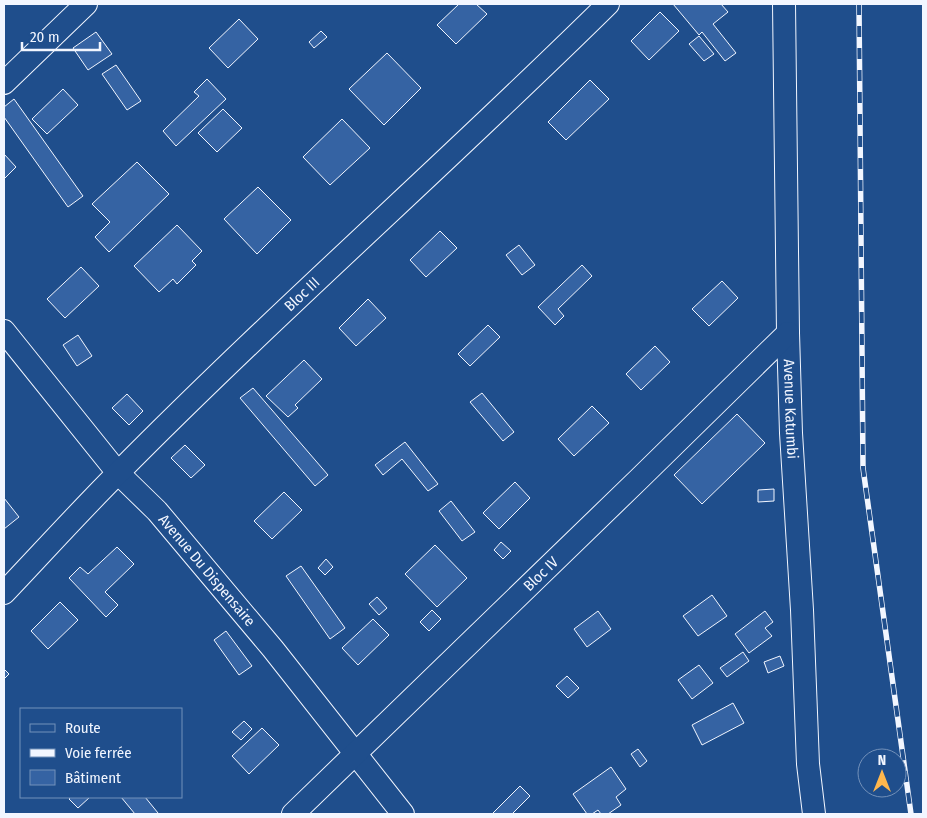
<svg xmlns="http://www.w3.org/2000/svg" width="927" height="818" viewBox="0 0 927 818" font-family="'Fira Sans Condensed',sans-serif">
<rect width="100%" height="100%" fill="#1f4e8c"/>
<g fill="#3563a3" stroke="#f2f6ff">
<path d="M459,4h17l11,10 -31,30 -19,-19z"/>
<path d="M673,4h48l7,8 -15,12 23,29 -11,8 -23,-29 -3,3z"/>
<path d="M660,12l19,19 -30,29 -18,-19z"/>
<path d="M239,19l19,20 -30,29 -19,-20z"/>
<path d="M321,31l6,6 -13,11 -5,-6z"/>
<path d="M96,32l16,22 -24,16 -15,-22z"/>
<path d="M699,36l15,18 -10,7 -15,-17z"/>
<path d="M387,53l34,35 -37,37 -35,-36z"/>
<path d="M116,65l25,36 -14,9 -25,-36z"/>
<path d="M207,79l19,20 -50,47 -13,-15 36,-35 -5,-4z"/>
<path d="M590,80l19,19 -43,41 -18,-18z"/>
<path d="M63,89l15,16 -31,29 -15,-15z"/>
<path d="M14,99l69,97 -15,11 -64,-90v-10z"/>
<path d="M223,109l19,19 -25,24 -19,-19z"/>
<path d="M342,119l28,29 -40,37 -27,-28z"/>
<path d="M4,154l12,13 -12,12z"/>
<path d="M137,162l32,32 -60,58 -14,-15 15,-15 -18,-18z"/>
<path d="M258,187l33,33 -34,34 -33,-35z"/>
<path d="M177,225l25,26 -10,10 4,4 -19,19 -4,-5 -14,13 -25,-26z"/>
<path d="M440,231l17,17 -31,29 -16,-17z"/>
<path d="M519,245l16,20 -13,10 -16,-20z"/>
<path d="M582,265l10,11 -34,33 6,7 -9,9 -17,-18z"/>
<path d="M81,267l18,19 -34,32 -18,-19z"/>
<path d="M722,281l16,17 -29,28 -17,-17z"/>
<path d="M368,299l18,19 -30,28 -17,-18z"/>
<path d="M488,325l12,12 -30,29 -12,-12z"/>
<path d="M78,335l14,21 -15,10 -14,-21z"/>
<path d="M655,346l15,16 -29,28 -15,-16z"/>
<path d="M304,360l18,19 -27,26 3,3 -10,9 -22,-21z"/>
<path d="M253,388l75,87 -13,11 -75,-88z"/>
<path d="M482,393l32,39 -11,9 -33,-39z"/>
<path d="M127,394l16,17 -14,14 -17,-17z"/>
<path d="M592,406l17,17 -35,33 -16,-17z"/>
<path d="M737,414l28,29 -63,61 -28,-29z"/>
<path d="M405,442l33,42 -10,7 -26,-32 -19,16 -8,-10z"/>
<path d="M185,445l20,20 -14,13 -20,-20z"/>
<path d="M515,482l15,16 -31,31 -16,-16z"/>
<path d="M774,489v12l-16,1v-12z"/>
<path d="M284,492l18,18 -30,29 -18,-18z"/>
<path d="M4,498l15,19 -15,12z"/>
<path d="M451,501l24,31 -13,9 -23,-30z"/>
<path d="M501,542l10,9 -8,8 -9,-9z"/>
<path d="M435,545l32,33 -30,29 -32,-33z"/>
<path d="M117,547l17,17 -29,28 13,13 -12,12 -37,-39 11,-11 8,7z"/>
<path d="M326,559l7,8 -8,8 -7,-7z"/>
<path d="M301,566l44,62 -15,11 -44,-63z"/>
<path d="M712,595l15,21 -29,20 -15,-20z"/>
<path d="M377,597l10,11 -8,7 -10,-11z"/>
<path d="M60,602l18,18 -30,29 -17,-18z"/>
<path d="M432,610l9,9 -12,12 -9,-9z"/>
<path d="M598,611l13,18 -24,18 -13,-18z"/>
<path d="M765,611l8,11 -8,6 7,8 -23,17 -14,-19z"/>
<path d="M373,619l16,16 -31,30 -16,-17z"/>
<path d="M226,631l26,35 -13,9 -25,-35z"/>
<path d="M743,652l6,9 -22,16 -7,-9z"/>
<path d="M780,656l4,10 -16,7 -4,-11z"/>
<path d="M699,665l14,18 -21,16 -14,-19z"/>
<path d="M4,669l5,5 -5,5z"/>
<path d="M567,676l12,12 -11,10 -12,-12z"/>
<path d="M733,703l11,20 -42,22 -10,-20z"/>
<path d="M244,721l8,8 -11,11 -9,-8z"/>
<path d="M262,728l17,17 -30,29 -17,-18z"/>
<path d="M638,749l9,12 -7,6 -9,-13z"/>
<path d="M611,767l15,22 -10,8 5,8 -13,9h-7l-3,-4 -6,4h-5l-14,-20z"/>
<path d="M520,786l10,10 -18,18h-20z"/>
<path d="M71,797h19l-12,11 -9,-9z"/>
<path d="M121,797h24l13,16 -2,1h-21z"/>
</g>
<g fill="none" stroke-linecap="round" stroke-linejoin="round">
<defs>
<g id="street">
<path id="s1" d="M784,4l4,329 3,100 11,177 6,154 6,50"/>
<path d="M4,83l82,-79"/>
<path id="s2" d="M4,331l114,142 39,38 116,138 130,165"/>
<path id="s3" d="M4,593c38,-40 75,-81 114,-120 159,-161 329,-310 490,-469"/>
<path id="s4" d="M293,814l347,-336 148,-145"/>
</g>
</defs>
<use href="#street" stroke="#f2f6ff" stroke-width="24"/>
<use href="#street" stroke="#1f4e8c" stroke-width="22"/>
<defs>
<path id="rail" d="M859,4l4,464 48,346"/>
</defs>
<use href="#rail" stroke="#f2f6ff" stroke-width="5.5"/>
<use href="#rail" stroke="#1f4e8c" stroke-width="4" stroke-dasharray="11" stroke-linecap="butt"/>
</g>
<g text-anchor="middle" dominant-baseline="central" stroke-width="4" stroke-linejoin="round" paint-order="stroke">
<g font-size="15" fill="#f2f6ff" stroke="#1f4e8c">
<text stroke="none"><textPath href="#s3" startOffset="422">Bloc III</textPath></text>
<text stroke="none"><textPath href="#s1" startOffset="405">Avenue Katumbi</textPath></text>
<text stroke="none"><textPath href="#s2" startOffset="314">Avenue Du Dispensaire</textPath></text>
<text stroke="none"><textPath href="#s4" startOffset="345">Bloc IV</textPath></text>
</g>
</g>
<rect width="927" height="818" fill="none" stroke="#f2f6ff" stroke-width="10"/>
<rect x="20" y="708" width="162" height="90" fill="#1f4e8c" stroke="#7391ba"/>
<rect x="30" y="724" width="25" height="8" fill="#1f4e8c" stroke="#7391ba"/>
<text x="65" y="733" font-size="15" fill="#f2f6ff">Route</text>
<rect x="30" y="749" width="25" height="8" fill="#f2f6ff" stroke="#7391ba"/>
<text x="65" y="758" font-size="15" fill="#f2f6ff">Voie ferrée</text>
<rect x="30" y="770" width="25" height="15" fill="#3563a3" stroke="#7391ba"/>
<text x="65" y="783" font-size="15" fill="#f2f6ff">Bâtiment</text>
<g transform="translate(882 773)"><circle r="24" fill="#1f4e8c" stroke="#7391ba"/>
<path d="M0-4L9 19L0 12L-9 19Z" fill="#ffb74d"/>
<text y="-8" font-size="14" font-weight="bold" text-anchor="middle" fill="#f2f6ff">N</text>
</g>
<path d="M22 42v8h78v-8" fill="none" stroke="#f2f6ff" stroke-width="2.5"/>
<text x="30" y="42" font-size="15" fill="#f2f6ff" stroke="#1f4e8c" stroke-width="4" paint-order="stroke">20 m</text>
</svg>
